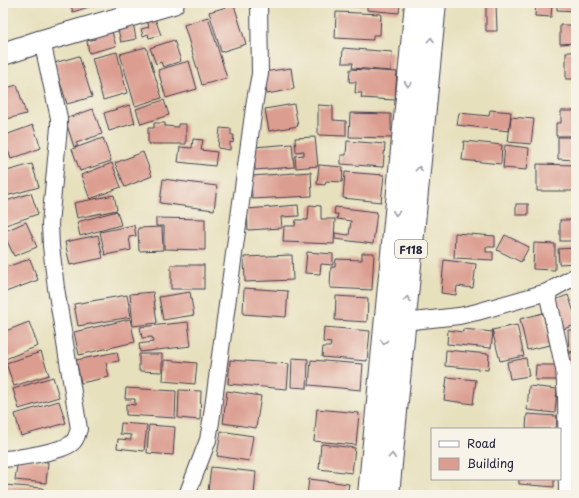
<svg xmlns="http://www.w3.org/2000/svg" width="579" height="498" viewBox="0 0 579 498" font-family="'Playpen Sans',sans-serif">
<rect width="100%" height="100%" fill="#f7f3e8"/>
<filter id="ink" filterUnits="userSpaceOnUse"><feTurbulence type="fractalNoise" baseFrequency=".025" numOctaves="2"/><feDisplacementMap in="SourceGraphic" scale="8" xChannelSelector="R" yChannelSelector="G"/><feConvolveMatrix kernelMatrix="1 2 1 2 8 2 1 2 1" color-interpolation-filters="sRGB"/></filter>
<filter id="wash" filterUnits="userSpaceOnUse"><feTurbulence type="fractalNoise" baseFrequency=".012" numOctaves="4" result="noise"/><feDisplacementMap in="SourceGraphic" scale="16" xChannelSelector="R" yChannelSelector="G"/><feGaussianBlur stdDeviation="0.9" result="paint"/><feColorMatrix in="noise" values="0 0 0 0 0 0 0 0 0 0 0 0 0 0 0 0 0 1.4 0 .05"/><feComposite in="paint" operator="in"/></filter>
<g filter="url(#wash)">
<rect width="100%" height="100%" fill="#e7e0bd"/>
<g id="blocks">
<g fill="#db9d90">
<path d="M70,3h31l-28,9z"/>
<path d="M340,3h25v3l-25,-1z"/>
<path d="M367,3h33l-1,10 -32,-3z"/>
<path d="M486,3h10l1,28h-11z"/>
<path d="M536,3h16l-1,14 -16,-1z"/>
<path d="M557,3h19v8l-19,-1z"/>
<path d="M234,5l12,39 -25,8 -12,-40z"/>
<path d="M336,12l45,2 -1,21h-7v5l-38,-2z"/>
<path d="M154,16l7,19 -12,3 -1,-4 -5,2 -2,-7 8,-2 -3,-9z"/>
<path d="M208,17l19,61 -25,7 -18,-60z"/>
<path d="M133,22l3,17 -15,3 -4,-17z"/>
<path d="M560,25h16v18l-16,1z"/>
<path d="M111,28l5,18 -27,7 -2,-12 8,-2 -1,-6z"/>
<path d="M174,40l7,21 -18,6 -2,-5 -5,2 -6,-16z"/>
<path d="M146,47l16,51 -27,8 -15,-52z"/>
<path d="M343,48l49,4 -1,19 -39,-3 1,-5h-11z"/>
<path d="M117,52l10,41 -24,7 -11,-42z"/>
<rect x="566" y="52" width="10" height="27"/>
<path d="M79,56l13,41 -25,7 -13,-41z"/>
<path d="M189,61l8,28 -31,9 -8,-28z"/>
<path d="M291,68l3,21 -27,5 -4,-22z"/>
<path d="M350,69l47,3 -2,28 -34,-2 1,-5h-7l1,-11h-7z"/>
<path d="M17,85l9,29 -23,6v-31z"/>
<path d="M164,100l5,15 -28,9 -5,-15z"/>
<path d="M294,104l4,22 -29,5 -4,-22z"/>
<path d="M130,105l5,18 -26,8 -5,-18z"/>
<path d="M318,105l15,1v14l13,1v15l-28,-1z"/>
<path d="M93,109l9,25 -26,9 2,3 -4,1 -9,-28z"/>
<path d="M490,110l21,2 -2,19 -52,-6 2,-12 30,3z"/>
<path d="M561,111h15v25h-20v-13h5z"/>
<path d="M350,113l41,1v17h3v7l-45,-1z"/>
<path d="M511,117l23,2 -3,25 -23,-2z"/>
<path d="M154,123h11v3l13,1v-3h8v20h-38v-16h6z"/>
<path d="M33,125l8,23 -30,11 -8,-23z"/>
<path d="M220,128l11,1v6h3l-1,8 -3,-1v8l-12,-2z"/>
<path d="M315,137l3,29 -22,2 -1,-12 9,-1v-4l-8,1 -1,-14z"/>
<path d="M558,137h18v23l-18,-1z"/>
<path d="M103,138l8,23 -31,10 -8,-22z"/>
<path d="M193,139l10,1 -2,10 16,2 -2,14 -37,-4 2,-15 12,1z"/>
<path d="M347,141l38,3 -2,23 -42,-3v-9h5z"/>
<path d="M464,141l38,4 -1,19 -39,-4z"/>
<path d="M292,144l2,23 -39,3 -1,-23z"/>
<path d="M505,145l24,3 -2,22 -24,-2z"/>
<path d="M143,152l9,24 -27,11 -10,-24z"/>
<path d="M112,163l9,24 -31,12 -9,-24z"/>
<path d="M32,164l7,23 -33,9 -3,-11v-13z"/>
<path d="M537,164l39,1v26h-39z"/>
<path d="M319,165l24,2 -1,15 -16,-1 -1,4 -8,-1z"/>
<path d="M311,172l1,24 -60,3 -1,-23z"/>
<path d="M345,172l39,3 -3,27 -38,-4z"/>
<path d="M163,179l54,7 -3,24 -54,-7z"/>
<path d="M31,193l7,21 -35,12v-24z"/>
<path d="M114,195l3,15 -40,8 -3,-15z"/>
<rect x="516" y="204" width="12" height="11"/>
<path d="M298,205l1,11 -18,1 1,11 -34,2 -1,-21z"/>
<path d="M309,205l12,1v13h14l-1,25 -51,-2 1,-16h11l1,-6h12z"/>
<path d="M335,207l42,5 -4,32 -38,-5v-6l14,2 2,-14 -14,-2 1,-5h-4z"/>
<path d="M117,211l4,14 -41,11 -3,-14z"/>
<path d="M156,218l49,1v31l-41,-1v-23h-8z"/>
<rect x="560" y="220" width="16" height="21"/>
<path d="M26,222l11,25 -23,9 -11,-24z"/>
<path d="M134,225l2,11 -7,1 2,13 -26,5 -5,-23z"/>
<path d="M162,227l1,23 -24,1 -1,-23z"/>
<path d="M455,233l40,3v11h-9v5h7v8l-39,-2z"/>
<path d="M98,235l5,23 -33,7 -5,-23z"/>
<path d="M505,235l24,12 -8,15 -24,-12z"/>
<path d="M534,243l21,1v26l-22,-1z"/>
<path d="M576,248v15l-17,1 -1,-15z"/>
<path d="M307,252l26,2v11l-12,-1 -1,10 -15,-1z"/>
<path d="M362,253h12l-2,37 -42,-2 1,-21h4l1,-8 26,1z"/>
<path d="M292,255l1,25 -48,2 -1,-25z"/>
<path d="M30,259l8,21 -35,13v-25z"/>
<path d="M444,260l32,4 -3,24 -16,-2 -1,9 -15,-2z"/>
<rect x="171" y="265" width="33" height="24"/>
<path d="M244,288l44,3 -2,26 -43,-3z"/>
<path d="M153,292l4,31 -24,3 -3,-32z"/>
<path d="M190,292l4,23 -31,5 -4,-23z"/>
<path d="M127,295l4,22 -53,9 -4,-22z"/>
<path d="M568,295l8,23v7l-13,4 -11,-28z"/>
<path d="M336,296l32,2 -1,24 -32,-2z"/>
<path d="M543,313l7,32 -23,5 -7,-31z"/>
<path d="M130,319l5,23 -56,13 -5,-23z"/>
<path d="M29,322l9,24 -35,14v-28z"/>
<path d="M188,322l3,24 -51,6 -1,-8 14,-2 -1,-5 -10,1 -2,-11z"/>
<path d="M517,325l7,31 -24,5 -8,-31z"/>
<path d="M324,327l46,4 -3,30 -45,-4 1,-10h7l1,-4 -8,-1z"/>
<path d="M463,329l30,3 -2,16 -44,-4 1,-14 15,2z"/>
<path d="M568,330h8v21l-7,1z"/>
<path d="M446,350l43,4 -1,16 -43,-4z"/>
<path d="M41,352l8,23 -35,11 -8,-23z"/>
<path d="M117,352l2,9 -13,2 3,14 -28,6 -5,-23z"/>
<path d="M567,353h9v12h-8z"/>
<path d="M139,354h23v18l-23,-1z"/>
<path d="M292,358l16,1 -1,29 -16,-1z"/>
<path d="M526,358l3,18 -19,3 -3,-17z"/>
<path d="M164,360l33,3 -2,21 -32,-3z"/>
<path d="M230,360l59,4 -2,25 -59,-5z"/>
<path d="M311,360l52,4 -2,26 -52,-5z"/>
<path d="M536,365h22l-1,15h-22z"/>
<path d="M53,377l6,20 -40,12 -6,-20z"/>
<path d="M447,377l29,3 -3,24 -29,-4z"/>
<path d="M529,386l28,3 -2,24 -28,-3z"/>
<path d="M126,388l50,3 -1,27 -49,-3v-11l9,1v-6h-10z"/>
<path d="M179,390l22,1 -1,29 -22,-2z"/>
<path d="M227,391l34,5 -5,32 -33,-5z"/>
<path d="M59,401l7,22 -45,13 -6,-22z"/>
<path d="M317,409l42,4 -3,32 -42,-4z"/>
<path d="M527,414l30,2 -1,13h-30z"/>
<path d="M121,423l26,2 -3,26 -27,-3 1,-9 13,1v-5l-11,-1z"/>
<path d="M149,425l26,2 -2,28 -26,-2z"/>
<path d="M221,431l32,5 -4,25 -32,-5z"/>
<path d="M321,444l34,4 -3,25 -33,-4z"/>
<path d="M18,459l30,3 -2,21 -31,-3z"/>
<path d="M211,467l45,5 -2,23 -46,-4z"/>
<path d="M309,479l40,5 -2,11h-40z"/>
<path d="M519,479h35v8l-35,-3z"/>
<path d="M3,485l40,3 -1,7h-39z"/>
<path d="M48,492l21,2v1h-22z"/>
</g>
</g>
</g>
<g filter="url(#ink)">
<use href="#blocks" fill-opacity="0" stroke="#403e4e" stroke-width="1"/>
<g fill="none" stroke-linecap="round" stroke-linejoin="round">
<defs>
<g id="street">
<path d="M547,292l17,77 2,28 1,98"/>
<path d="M404,322l55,-6 18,-4 70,-20 29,-16"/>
<path d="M3,459c15,-1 58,-7 69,-16 5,-4 5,-9 7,-14l-23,-141 -5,-42 -1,-22 9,-97v-9l-17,-77"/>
<path d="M187,495l21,-55 3,-18 44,-322 5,-26 -1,-71"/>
</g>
<path id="secondary" d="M3,54l39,-13 131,-38"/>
<g id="primary">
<path d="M369,495l47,-492"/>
<path d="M388,495l47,-492"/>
</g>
</defs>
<use href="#street" stroke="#403e4e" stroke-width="18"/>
<use href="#secondary" stroke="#403e4e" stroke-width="24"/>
<use href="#primary" stroke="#403e4e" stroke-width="24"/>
<use href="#street" stroke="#fff" stroke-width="16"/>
<use href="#secondary" stroke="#fff" stroke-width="22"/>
<use href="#primary" stroke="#fff" stroke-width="22"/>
</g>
<defs><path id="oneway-chevron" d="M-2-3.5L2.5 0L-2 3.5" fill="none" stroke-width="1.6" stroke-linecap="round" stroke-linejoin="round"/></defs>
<g stroke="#9c9ca7">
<use href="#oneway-chevron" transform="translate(431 40) rotate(-85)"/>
<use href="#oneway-chevron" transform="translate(408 84) rotate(95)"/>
<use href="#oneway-chevron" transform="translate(419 169) rotate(-85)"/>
<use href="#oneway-chevron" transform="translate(396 213) rotate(95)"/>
<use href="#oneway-chevron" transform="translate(407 299) rotate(-85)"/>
<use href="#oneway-chevron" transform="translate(384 342) rotate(95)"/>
<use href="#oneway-chevron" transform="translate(392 456) rotate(-85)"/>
</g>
</g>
<g text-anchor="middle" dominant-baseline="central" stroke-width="3.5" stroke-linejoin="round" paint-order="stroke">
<rect fill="#f7f3e8" stroke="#62616f" stroke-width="1" x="395" y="240" width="32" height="18" rx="3"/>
<g font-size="11" font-weight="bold" fill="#22223b">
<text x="411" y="249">F118</text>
</g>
</g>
<rect width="579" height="498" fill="none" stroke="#f7f3e8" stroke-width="16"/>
<rect x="431" y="428" width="130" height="52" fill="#f7f3e8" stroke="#a29fa3"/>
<rect x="439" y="441" width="20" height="6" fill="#ffffff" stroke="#a29fa3"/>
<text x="467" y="448" font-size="12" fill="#22223b">Road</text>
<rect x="439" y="458" width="20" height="12" fill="#db9d90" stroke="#a29fa3"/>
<text x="467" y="468" font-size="12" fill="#22223b">Building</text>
</svg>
